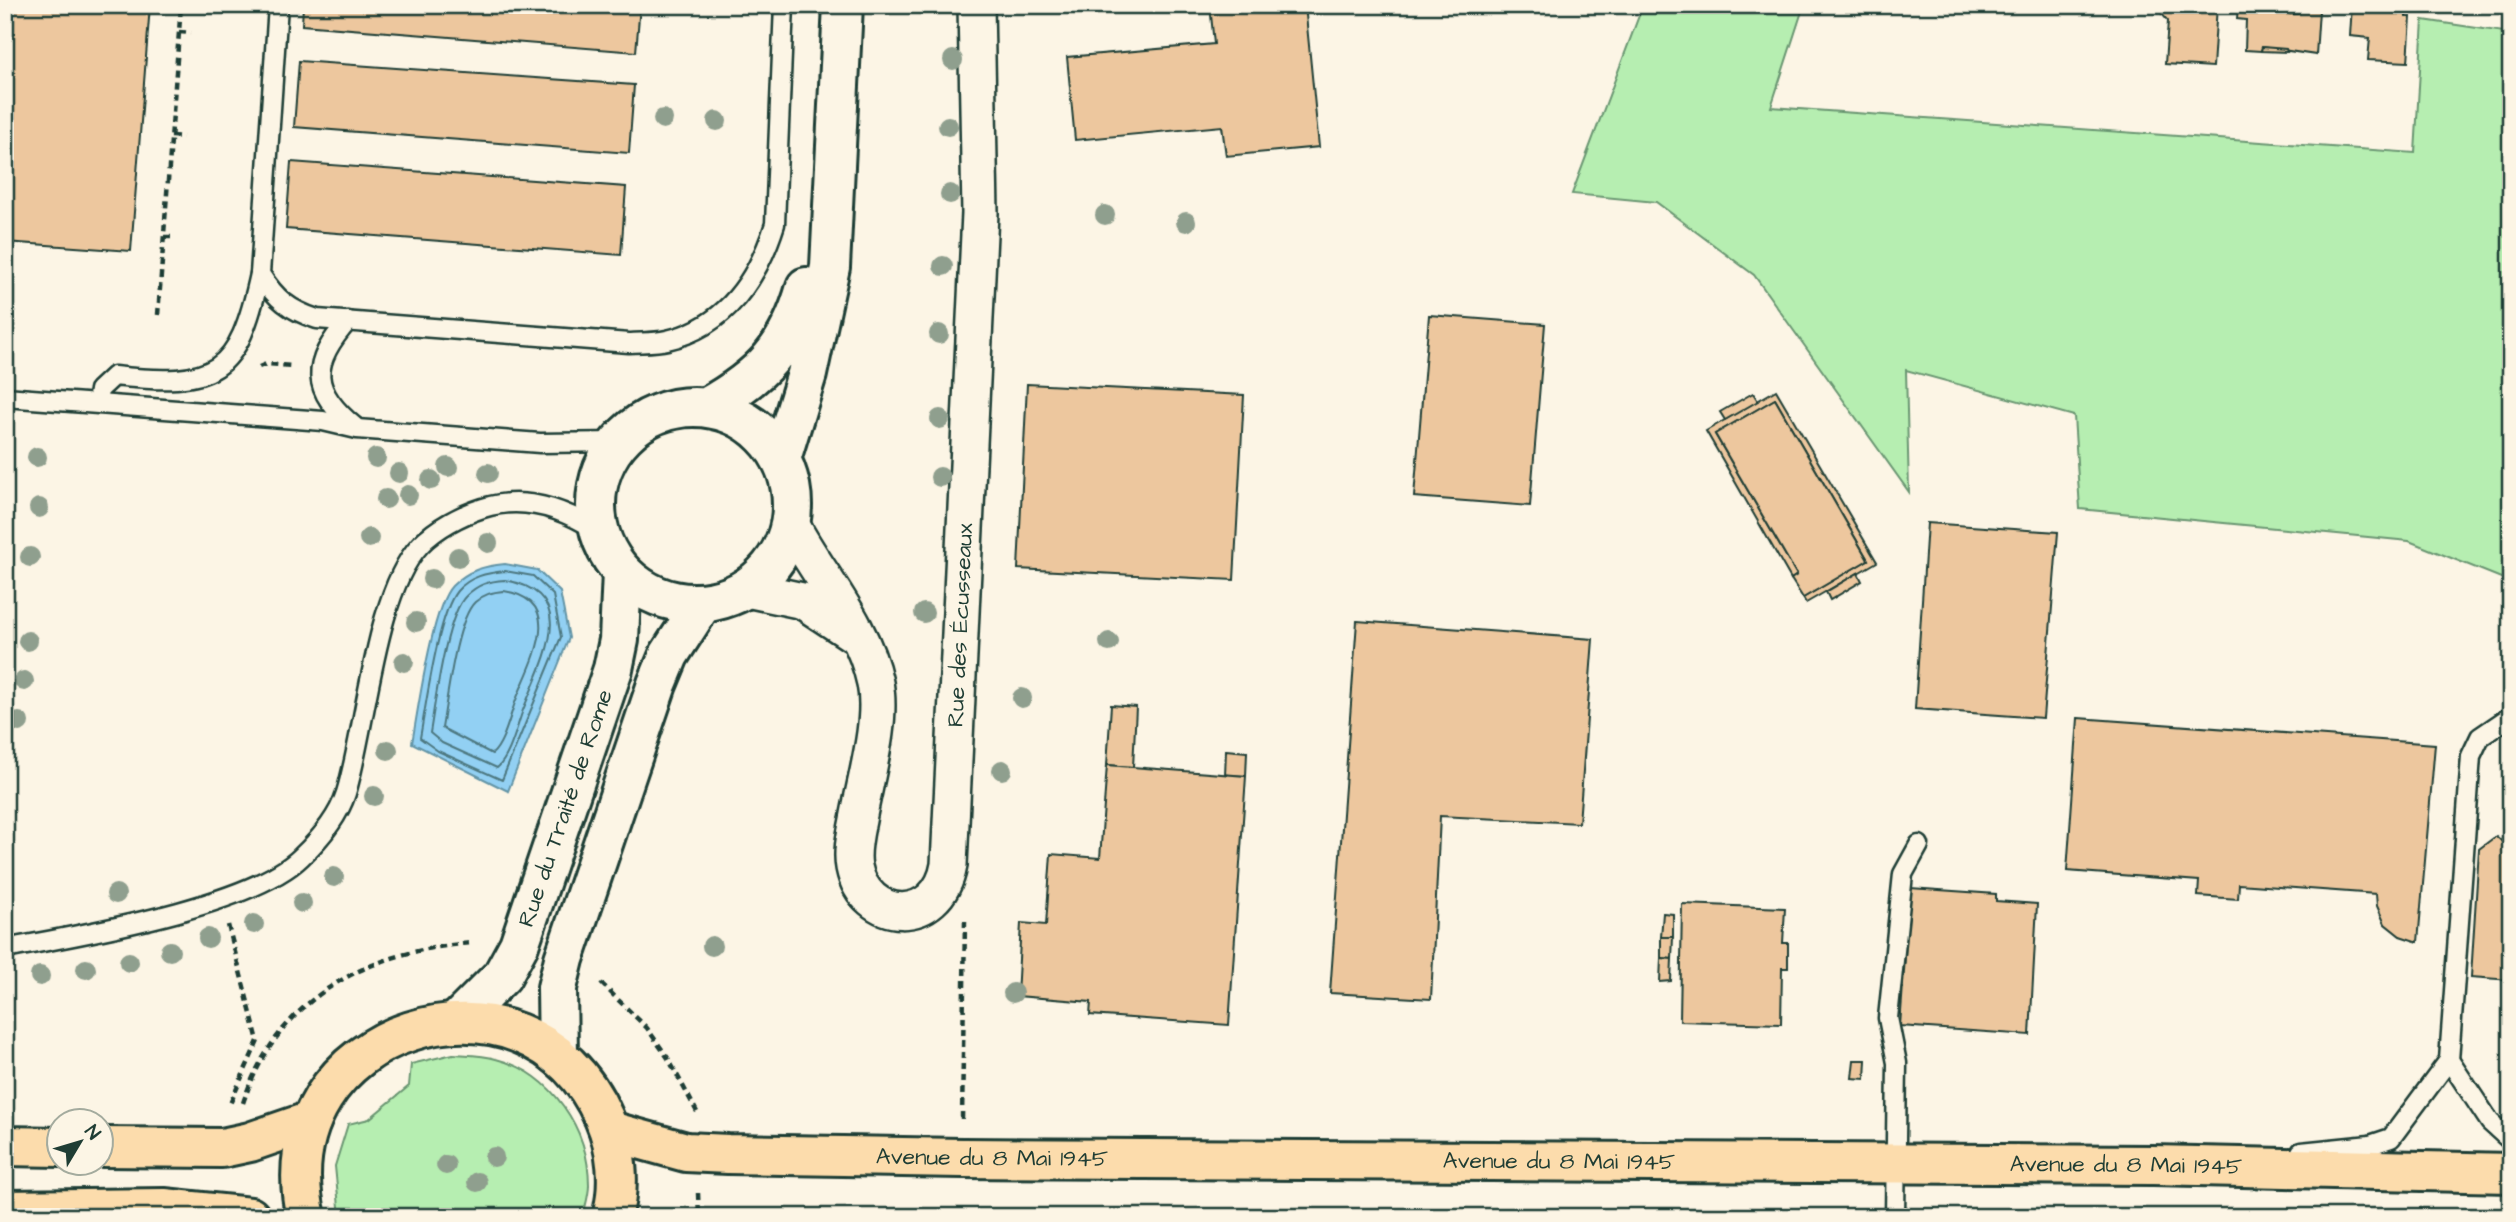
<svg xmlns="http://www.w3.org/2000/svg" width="2516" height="1222" viewBox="0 0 2516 1222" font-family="'Architects Daughter',sans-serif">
<rect width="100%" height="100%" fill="#fcf5e5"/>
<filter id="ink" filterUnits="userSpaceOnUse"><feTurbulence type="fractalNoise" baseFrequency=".0143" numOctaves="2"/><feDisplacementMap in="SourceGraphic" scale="14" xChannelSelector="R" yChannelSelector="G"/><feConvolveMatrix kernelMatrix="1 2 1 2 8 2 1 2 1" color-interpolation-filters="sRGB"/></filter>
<g filter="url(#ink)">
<g fill="#b6eeb1" stroke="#6a9672" stroke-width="2">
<path d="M1643,5h161l-33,102 644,46 8,-133 88,13v549l-102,-41 -329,-32 -6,-93 -168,-46 3,122 -155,-217 -98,-73 -84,-8z"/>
<path d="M453,1054c14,1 30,1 43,5 56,14 93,70 93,126 0,10 -4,22 -6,32h-243l-5,-51 13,-42 21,-5 40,-33 2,-22z"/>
</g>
<path fill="#92d0f3" stroke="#6495a7" stroke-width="2" d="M505,564l32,6 23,22 9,46 -61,153 -96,-48c6,-32 20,-136 40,-157 16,-16 32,-20 53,-22z"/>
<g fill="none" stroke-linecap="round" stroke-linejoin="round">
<g stroke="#4d7880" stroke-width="2">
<path d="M505,571l28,5 20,19 8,42 -59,143 -64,-29 -18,-13c6,-32 18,-124 37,-147 13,-15 30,-18 48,-20z"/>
<path d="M505,580c78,14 37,82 18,130 -6,16 -13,47 -26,58l-55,-25 -12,-10c5,-29 16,-118 36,-137 12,-12 23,-15 39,-16z"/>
<path d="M504,591c64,10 27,71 12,109 -6,15 -12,44 -24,54l-50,-26c5,-27 14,-108 33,-126 9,-8 17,-10 29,-11z"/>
</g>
</g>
<g fill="#edc79e" stroke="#1f3d34" stroke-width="2">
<path d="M5,5h145l-19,246 -126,-9z"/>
<path d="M303,5h337l-4,47 -334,-27z"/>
<path d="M1210,5h95l14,142 -93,9 -4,-30 -147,14 -8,-83 147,-13z"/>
<path d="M2128,5h89l-4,62 -48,-3 3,-43 -12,-14z"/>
<path d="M2238,5h52v9h8l1,-5 20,1 -3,45 -54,-8 -1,4 -16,-1 1,-30 -9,-1z"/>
<path d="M2352,5h54v12h5l-3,45 -40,-2 2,-22 -20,-2z"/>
<path d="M2262,47l24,2 1,3 -26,-1z"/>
<path d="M299,61l335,24 -5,68 -335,-26z"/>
<path d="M291,162l335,25 -5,68 -335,-26z"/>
<path d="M1429,315l116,9 -15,182 -116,-9z"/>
<path d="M1027,384l217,11 -10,185 -216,-11z"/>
<path d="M1776,390l101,172 -71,41 -3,-5 65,-38 -93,-161 -60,35 82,141 -6,4 -85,-148z"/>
<path d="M1753,393l5,8 -33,19 -5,-8z"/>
<path d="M1775,399l93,161 -65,38 -12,-19 6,-4 -82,-141z"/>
<path d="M1927,523l131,9 -15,186 -128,-9z"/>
<path d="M1858,573l4,8 -32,19 -4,-8z"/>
<path d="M1357,621l236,18 -14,184 -139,-7 -9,183 -101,-6z"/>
<path d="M1111,705l25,2 -3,60 -26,-2z"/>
<path d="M2078,718l357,26 -17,198 -18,-6 -15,-12 -8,-18 -1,-12 -137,-10 -1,15 -40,-3 1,-15 -132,-10z"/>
<path d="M1226,750l21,2 -1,24 -21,-1z"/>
<path d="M1107,765l139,11 -17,249 -139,-10 1,-13 -74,-6 4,-73 25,2 5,-71 49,4z"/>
<path d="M2496,836l15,14v130l-40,-3 8,-128z"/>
<path d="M1910,888l86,6v7l41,3 -7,131 -130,-9z"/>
<path d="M1682,904l103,4 -2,35h5v25h-6l-1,56 -101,-3z"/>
<path d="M1663,913l10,1v23h-12z"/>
<path d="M1661,937h12l-1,22 -11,-1z"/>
<path d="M1661,958l11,1 -1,22 -11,1z"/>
<path d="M1854,1060h12l-1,19 -13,-1z"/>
</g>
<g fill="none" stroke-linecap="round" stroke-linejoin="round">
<defs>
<g id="lane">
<path d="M278,5l-18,269c16,25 29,36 57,45l312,24c12,-1 26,0 38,-3 59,-13 91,-62 108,-116l9,-219"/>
<path d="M348,321c-38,43 -38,69 7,106"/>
<path d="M5,397l318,24 34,8 183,14 78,-1"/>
<path d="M97,403l2,-13 15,-14c102,11 124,-1 146,-102"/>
<path d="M5,949c73,-14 245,-42 296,-92 19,-18 37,-39 45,-64 20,-65 29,-200 74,-248 16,-17 41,-30 63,-37 41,-13 81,1 115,23"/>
<path d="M2449,1060l41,62 21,19"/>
<path d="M2301,1152l69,-7 21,-7 58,-78 22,-304 9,-19 31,-21"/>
<path d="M1895,1217l2,-154 -9,-45 15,-144 16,-29"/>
</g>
<g id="street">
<path id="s1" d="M791,524c28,53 72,100 84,159 8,39 -10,97 -17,137 -3,15 -7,32 -4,47 11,56 84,61 95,-2l31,-652 -4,-208"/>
<path d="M746,589l57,12 50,33"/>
</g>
<g id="secondary">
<circle cx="694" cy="505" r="98"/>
<path d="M707,407c55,-31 82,-59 99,-120"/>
<path d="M781,459l26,-85 23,-107 13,-262"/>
<path id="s2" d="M456,1022l46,-46 17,-31 94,-276 6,-29 3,-68"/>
<path d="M558,1056l-1,-68 7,-29 93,-275 12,-29 33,-51"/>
</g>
<g id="primary">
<path id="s3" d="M610,1131l76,21 42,2 234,4 1191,7 358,8"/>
<path d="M5,1146l55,1"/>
<path d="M102,1147l120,1 28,-6 61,-21"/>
<path d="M5,1210l159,-2 86,9"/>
<path d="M306,1217c-44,-188 222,-274 298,-99 13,30 17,66 8,99"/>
</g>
</defs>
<use href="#lane" stroke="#1f3d34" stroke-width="23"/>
<use href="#street" stroke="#1f3d34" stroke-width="40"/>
<use href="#secondary" stroke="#1f3d34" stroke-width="44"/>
<use href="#primary" stroke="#1f3d34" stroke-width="44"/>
<g stroke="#1f3d34" stroke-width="4.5" stroke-dasharray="7 5" stroke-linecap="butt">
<path d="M179,32l12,1"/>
<path d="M171,136l12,1"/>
<path d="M164,237h12"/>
<path d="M158,315l23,-310"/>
<path d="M259,367l7,-3 26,2"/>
<path d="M228,925l30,116 -29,65"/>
<path d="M601,983l46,45 21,30 29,54"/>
<path d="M243,1103c35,-106 124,-152 229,-160"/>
<path d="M962,1119l3,-198"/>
<path d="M698,1193l1,24"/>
</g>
<use href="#lane" stroke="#fcf5e5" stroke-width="18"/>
<use href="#street" stroke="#fcf5e5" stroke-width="35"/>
<use href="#secondary" stroke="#fcf5e5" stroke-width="38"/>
<use href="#primary" stroke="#fcdcac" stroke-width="38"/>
</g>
<g fill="#8f9f8e">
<circle cx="953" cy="60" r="10"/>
<circle cx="663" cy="119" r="10"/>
<circle cx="717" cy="121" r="10"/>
<circle cx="948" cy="126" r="10"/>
<circle cx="950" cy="194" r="10"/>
<circle cx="1105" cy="215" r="10"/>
<circle cx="1186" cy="222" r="10"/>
<circle cx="943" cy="266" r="10"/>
<circle cx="939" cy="334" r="10"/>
<circle cx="940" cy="419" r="10"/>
<circle cx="37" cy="457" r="10"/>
<circle cx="376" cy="458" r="10"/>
<circle cx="448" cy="467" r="10"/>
<circle cx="399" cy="473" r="10"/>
<circle cx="488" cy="473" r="10"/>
<circle cx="940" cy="477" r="10"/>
<circle cx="431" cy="480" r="10"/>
<circle cx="408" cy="495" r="10"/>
<circle cx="386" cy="499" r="10"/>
<circle cx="39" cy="508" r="10"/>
<circle cx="369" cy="538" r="10"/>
<circle cx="488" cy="543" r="10"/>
<circle cx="30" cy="557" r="10"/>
<circle cx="458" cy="557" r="10"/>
<circle cx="432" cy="579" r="10"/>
<circle cx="924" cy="613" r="10"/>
<circle cx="416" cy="622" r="10"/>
<circle cx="28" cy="641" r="10"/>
<circle cx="1109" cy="642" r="10"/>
<circle cx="404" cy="662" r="10"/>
<circle cx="24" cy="681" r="10"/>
<circle cx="1022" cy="698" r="10"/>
<circle cx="19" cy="722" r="10"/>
<circle cx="388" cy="750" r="10"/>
<circle cx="1002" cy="770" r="10"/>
<circle cx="374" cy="796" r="10"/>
<circle cx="334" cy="877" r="10"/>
<circle cx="116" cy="894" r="10"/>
<circle cx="302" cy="903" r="10"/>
<circle cx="254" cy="924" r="10"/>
<circle cx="208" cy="938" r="10"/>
<circle cx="712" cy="946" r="10"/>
<circle cx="170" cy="951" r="10"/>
<circle cx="129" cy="962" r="10"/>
<circle cx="86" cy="969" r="10"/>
<circle cx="40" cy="976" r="10"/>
<circle cx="1013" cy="993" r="10"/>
<circle cx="494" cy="1157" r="10"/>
<circle cx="446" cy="1165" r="10"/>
<circle cx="477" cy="1182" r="10"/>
</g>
</g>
<g text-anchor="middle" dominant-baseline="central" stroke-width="6" stroke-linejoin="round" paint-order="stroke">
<g font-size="23" fill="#1f3d34" stroke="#fcf5e5">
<text stroke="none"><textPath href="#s1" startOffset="749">Rue des Écusseaux</textPath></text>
<text stroke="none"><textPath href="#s2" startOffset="245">Rue du Traité de Rome</textPath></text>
<text stroke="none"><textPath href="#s3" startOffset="385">Avenue du 8 Mai 1945</textPath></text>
<text stroke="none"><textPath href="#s3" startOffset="952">Avenue du 8 Mai 1945</textPath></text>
<text stroke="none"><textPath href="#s3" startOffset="1519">Avenue du 8 Mai 1945</textPath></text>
</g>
</g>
<rect width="2516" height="1222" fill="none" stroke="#fcf5e5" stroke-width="28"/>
<rect x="14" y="14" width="2488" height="1194" fill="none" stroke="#1f3d34" stroke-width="2.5" filter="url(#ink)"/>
<g transform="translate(80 1142) rotate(52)"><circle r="33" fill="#fcf5e5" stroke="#a4ab9e" stroke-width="2"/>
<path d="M0-5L12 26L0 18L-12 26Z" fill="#1f3d34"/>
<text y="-10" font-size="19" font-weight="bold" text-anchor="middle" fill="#1f3d34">N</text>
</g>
</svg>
